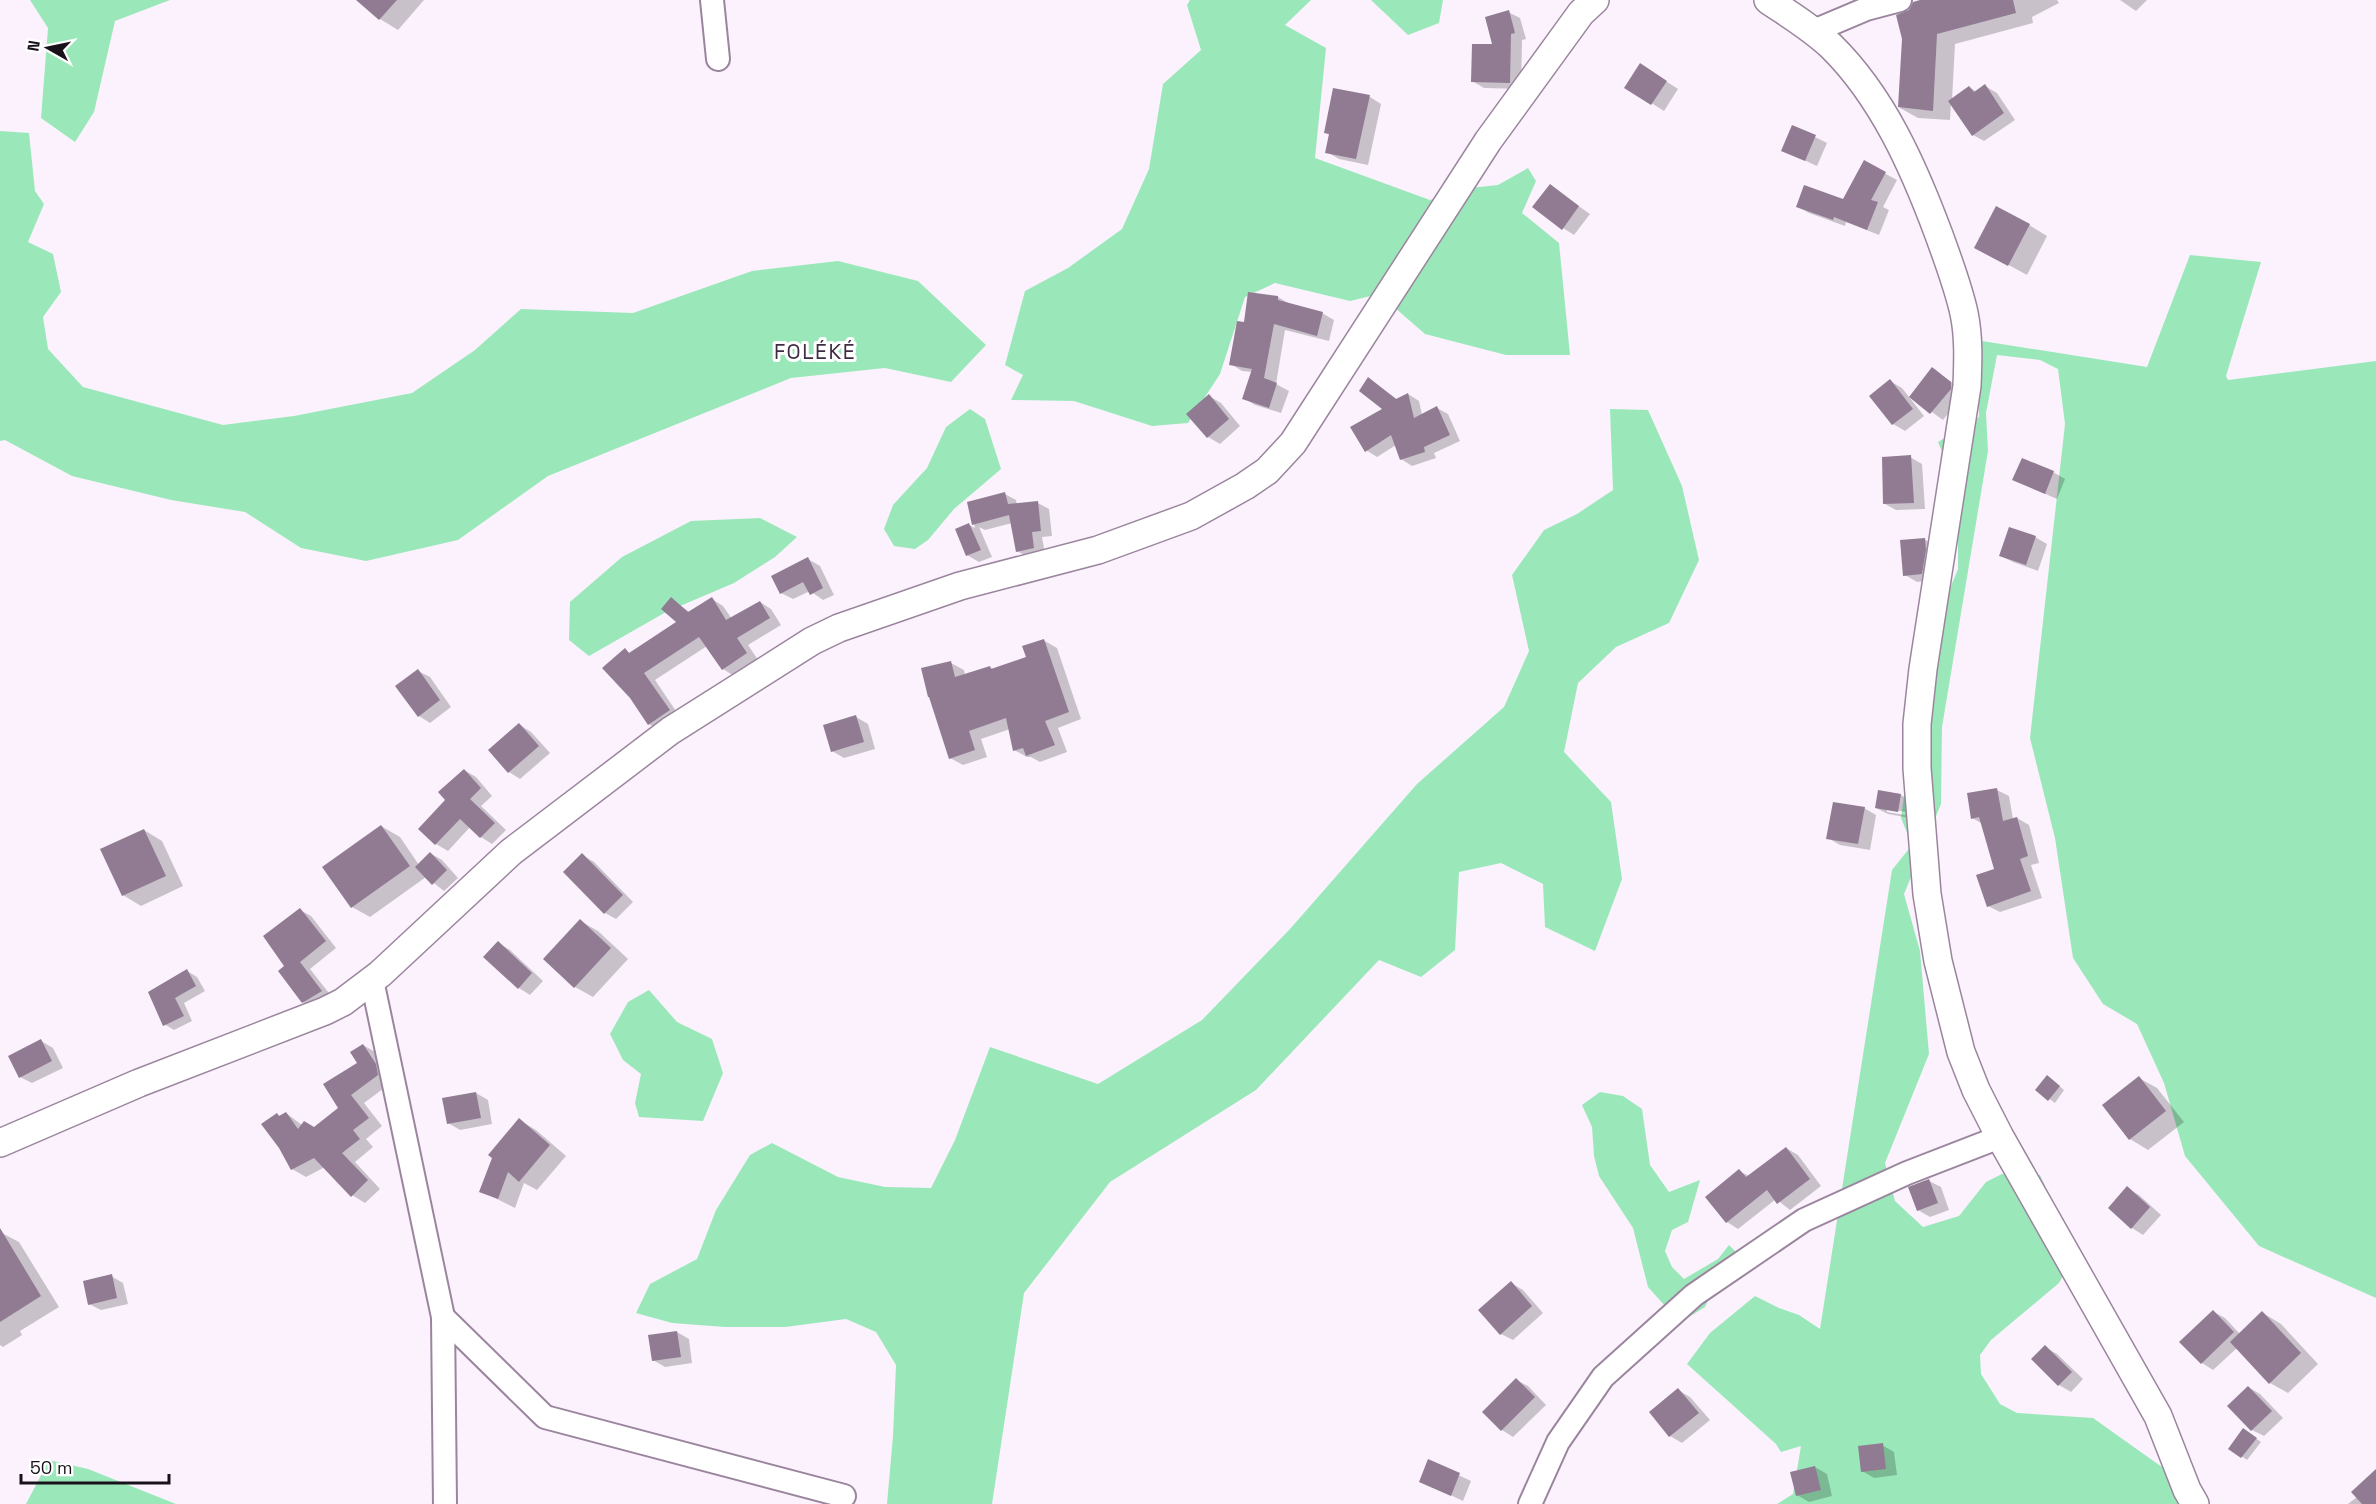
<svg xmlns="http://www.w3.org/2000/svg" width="2376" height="1504" viewBox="0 0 2376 1504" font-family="'Space Grotesk',sans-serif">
<rect width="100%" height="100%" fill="#fbf2fd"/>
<g fill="#9ae8ba">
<path d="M30,0h140l-55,21 -21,91 -19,30 -34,-24 7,-90z"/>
<path d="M1190,0h121l-26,25 41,23 -11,110 115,42 40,-12 28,-3 30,-17 8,13 -14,32 37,30 11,112h-64l-81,-21 -46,-40 -29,7 -75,-18 -30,14 -25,77 -32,49 -36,3 -78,-25 -63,-1 12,-25 -18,-10 20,-74 43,-23 54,-39 27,-60 14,-85 38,-34 -14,-45z"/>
<path d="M1371,0h72l-4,23 -31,12z"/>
<path d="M0,131l29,2 6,58 9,13 -16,38 25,12 8,38 -18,25 5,32 35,38 140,38 71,-9 118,-23 63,-43 46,-41 112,4 119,-42 86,-10 80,20 68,64 -35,37 -66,-14 -94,10 -243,98 -90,64 -92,21 -65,-13 -56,-36 -74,-12 -99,-24 -67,-36 -5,1z"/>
<path d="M2190,255l71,7 -35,114 2,4 148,-19v937l-117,-52 -74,-90 -21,-73 -27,-59 -34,-20 -30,-46 -18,-120 -25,-100 35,-314 -7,-55 -18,-9 -43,-5 -11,58 2,38 -46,276 -1,77 -37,90 16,57 9,103 -44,109 10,38 28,26 36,-11 27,-34 16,-8 38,1 24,52 5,38 -10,18 -68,57 -11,15 1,19 19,30 17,9 76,5 83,59 22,27h-421l16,-10 8,-48 -20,6 -5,-8 -89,-80 23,-31 45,-37 24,12 20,7 21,14 72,-459 20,-25 -11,-27 4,-29 3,-98 50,-122v-79l-20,-48 41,-25 -3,-77 171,27z"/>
<path d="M970,409l15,10 16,50 -47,40 -26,31 -13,9 -21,-3 -10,-17 9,-24 34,-37 19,-41z"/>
<path d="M1610,409l38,1 34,76 17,74 -30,63 -53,24 -38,36 -14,69 47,50 11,77 -27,72 -50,-24 -2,-43 -42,-21 -42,9 -4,78 -34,27 -42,-17 -123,130 -146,92 -86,111 -32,211h-105l6,-68 3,-71 -20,-33 -30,-13 -61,8h-60l-53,-4 -36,-10 14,-29 47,-25 19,-49 34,-55 22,-12 66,34 47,10 46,1 24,-48 35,-93 108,37 104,-64 88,-91 127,-145 87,-77 25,-56 -17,-76 32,-45 33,-16 36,-24z"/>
<path d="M760,518l37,19 -22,20 -41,26 -68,29 -77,44 -20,-16 1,-38 52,-45 69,-36z"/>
<path d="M649,990l28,32 35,17 11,34 -20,48 -64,-4 -4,-14 6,-29 -18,-14 -13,-26 18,-32z"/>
<path d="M1600,1092l23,4 19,13 8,56 19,27 31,-12 -12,42 -16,8 -7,21 7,16 12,12 34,-20 11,-14 8,8 -19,26 -13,28 -16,10 -23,-10 -18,-20 -15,-59 -34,-52 -5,-20 -2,-29 -10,-22z"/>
<path d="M49,1460l39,9 88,35h-150z"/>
</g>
<g fill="#0003" fill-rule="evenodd">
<path d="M358,0h66l-26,30 -18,-11z"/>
<path d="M1926,0h131l2,3 -27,14 1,6 -78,21 -3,56 17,-13 8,5 8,-6 12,7 18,27 -31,21 -11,-6 -22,-32 -1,17 -32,-2 -18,-10 3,-69 7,-28z"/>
<path d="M2120,0h27l-11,11z"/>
<path d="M1508,12l12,6 6,21 -4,1 -1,49 -37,-1 -12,-7 22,-35z"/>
<path d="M1652,72l26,17 -14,22 -38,-24z"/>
<path d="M1335,90l35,7 11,7 -13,61 -29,-6 -12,-7 3,-17 -4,-2z"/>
<path d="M1815,137l12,6 -10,23 -35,-16z"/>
<path d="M1864,162l33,18 -14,27 6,3 -10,25 -33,-13 -1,4 -36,-13 -11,-6 46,-6z"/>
<path d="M1550,186l40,28 -16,21 -11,-7z"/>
<path d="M2029,225l18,11 -20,39 -33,-18z"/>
<path d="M1278,297l12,7 32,9 12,7 -5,21 -44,-11 -9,54 13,7 -8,22 -26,-8 -11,-7 8,-26 -10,-1 -11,-7 14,-40z"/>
<path d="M1932,369l31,21 -1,6 -19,24 -32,-23z"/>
<path d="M1369,379l29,21 10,-6 11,7 3,14 15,-7 11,6 12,27 -26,12 2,5 -24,8 -11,-7 -5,-14 -19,12 -11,-7 19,-41z"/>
<path d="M1890,381l12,7 22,28 -19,15 -12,-7z"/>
<path d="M1209,396l12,7 19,23 -20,18 -12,-7z"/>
<path d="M1910,457l12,7 3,45 -29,1 -11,-6z"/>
<path d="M2053,472l12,7 -8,20 -43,-19z"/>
<path d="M1005,494l11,6 1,5 21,-2 11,6 3,27 -10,1 3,17 -17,3 -11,-6 -5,-28 -27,7 -6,-3 13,30 -13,5 -12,-7 2,-30 6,3 -7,-25z"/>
<path d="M2035,537l12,7 -9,27 -25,-9 -12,-6z"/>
<path d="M1924,539l12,7 -3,34 -16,2 -12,-7z"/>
<path d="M808,559l12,7 14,29 -11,5 -13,-9 -17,8 -12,-6z"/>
<path d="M671,599l20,14 21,-14 11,7 9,13 28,-17 11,7 10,16 -33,20 10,15 -24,16 -11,-7 -16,-23 -52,34 25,37 -19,14 -12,-7 -24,-74 6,4 47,-32z"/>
<path d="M1043,640l14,8 24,71 -23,9 9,24 -27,10 -9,-5h-4l-13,-7 -4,-21 -29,10 6,18 -24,8 -13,-7 1,-95 13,7 1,5 25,-8 4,3 34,-12z"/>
<path d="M418,671l12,6 21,30 -21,16 -11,-7z"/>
<path d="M856,717l12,7 7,25 -31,9 -12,-7z"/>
<path d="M520,725l11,7 19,21 -30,26 -11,-7z"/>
<path d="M464,770l12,7 16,19 -11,10 25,24 -14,14 -11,-7 -11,-10 -22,24 -12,-7 -16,-15 27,-29z"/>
<path d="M1997,790l12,6 4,23 4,-1 12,7 10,38 -8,2 11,33 -42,14 -12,-6 8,-36 -13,-46 -11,-6z"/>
<path d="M1879,792l22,3 12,7 -3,16 -22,-4 -12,-6zM1887,809l19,3 -1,3 -18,-3z"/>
<path d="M1864,808l12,7 -6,35 -30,-5 -12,-7z"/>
<path d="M381,826l19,11 19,28 11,-12 12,7 16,18 -14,13 -18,-14 -56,40 -18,-10z"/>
<path d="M144,830l18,11 21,45 -42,20 -18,-11z"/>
<path d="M582,855l12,7 39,40 -17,17 -11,-6z"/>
<path d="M300,910l11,6 25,32 -26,21 22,28 -18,11 -11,-6 -17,-36z"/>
<path d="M580,921l18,10 30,28 -35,38 -18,-10 -30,-28z"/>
<path d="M498,943l12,7 33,31 -13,14 -11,-7z"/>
<path d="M187,971l10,6 8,14 -21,12 8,18 -18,9 -10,-6 -14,-32z"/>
<path d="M41,1041l12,7 10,20 -31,15 -12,-6z"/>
<path d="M363,1045l14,8 14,30 -27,20 18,23 -16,13 7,8 -18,15 25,27 -15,14 -13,-8 -27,-28 -19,10 -14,-8 -15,-55 4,3 5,-4 16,12 12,4 26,-21 19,-44z"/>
<path d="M2139,1078l18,10 27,34 -36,28 -18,-11 -26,-34z"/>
<path d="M2052,1080l12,10 -9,13 -18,-13z"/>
<path d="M476,1093l12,7 4,24 -32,6 -12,-7z"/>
<path d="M519,1120l17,10 30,26 -29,34 -13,-7 -9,25 -34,-17 13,-33z"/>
<path d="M1786,1148l12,7 23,31 -31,24 -14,-11 -38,30 -11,-7 12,-51 10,5z"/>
<path d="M1929,1181l12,6 8,23 -19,7 -12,-7z"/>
<path d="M2127,1188l12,7 22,20 -18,20 -11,-7z"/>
<path d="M0,1232l19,10 40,65 -39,24 2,4 -19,12 -3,-2z"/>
<path d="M111,1276l12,7 5,21 -27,6 -12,-6z"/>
<path d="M1511,1283l12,7 20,23 -30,27 -12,-6z"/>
<path d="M2214,1312l11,6 15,16 23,-21 18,11 37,40 -30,29 -18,-10 -33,-35 -24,22 -11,-7z"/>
<path d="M677,1332l12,7 3,24 -27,4 -12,-7 -3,-24z"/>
<path d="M2045,1347l12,7 26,25 -12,13 -12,-7z"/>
<path d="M1516,1380l12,6 18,19 -33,32 -11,-7z"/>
<path d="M2248,1387l12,7 23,24 -19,18 -12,-6z"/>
<path d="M1678,1390l12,7 20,23 -28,23 -12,-7 -19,-24z"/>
<path d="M2249,1433l12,9 -14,18 -17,-12z"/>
<path d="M1882,1445l12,7 3,23 -23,3 -12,-7z"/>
<path d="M1429,1461l42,20 -8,20 -42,-20z"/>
<path d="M1815,1467l12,7 5,22 -23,6 -12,-7z"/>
<path d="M2376,1471v33h-28l9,-7z"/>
</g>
<g fill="#907b93">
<path d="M356,0h41l-18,20z"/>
<path d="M1920,0h93l3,13 -79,21 -4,77 -35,-4 4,-68 -6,-24 13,-5 4,-8z"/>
<path d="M1509,10l6,23 -4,1 -1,49 -39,-1 1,-38h20l-7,-27z"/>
<path d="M1640,63l27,18 -16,24 -27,-17z"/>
<path d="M1985,84l19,29 -32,23 -24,-35 21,-15 5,6z"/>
<path d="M1333,88l37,7 -14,64 -31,-6 4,-19 -5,-1z"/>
<path d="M1792,125l24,10 -11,26 -24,-10z"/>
<path d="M1864,160l22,12 -15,28 7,2 -11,28 -33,-13 -1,3 -37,-13 8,-22 39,14z"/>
<path d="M1550,184l29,22 -17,24 -30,-23z"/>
<path d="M1996,206l34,18 -22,42 -34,-18z"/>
<path d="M1248,292l30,4v4l45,12 -6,24 -43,-12 -10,54 13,5 -8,25 -27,-9 10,-30 -23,-4 8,-44 7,1z"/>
<path d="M1932,367l19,15v7l-21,25 -21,-17z"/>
<path d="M1368,377l28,22 12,-6 6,25 23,-12 13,29 -26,12 1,5 -25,8 -9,-25 -26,17 -15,-25 32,-18 -23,-18z"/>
<path d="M1890,379l23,30 -21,16 -23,-29z"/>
<path d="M1209,394l20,25 -22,19 -21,-24z"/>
<path d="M1911,455l3,48 -31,1 -1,-47z"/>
<path d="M2022,458l32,13 -9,23 -33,-14z"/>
<path d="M1005,492l3,12 30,-3 3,30 -9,1 2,16 -18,4 -7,-37 -37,10 -5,-23z"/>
<path d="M969,523l12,27 -15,6 -11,-27z"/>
<path d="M2009,527l27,9 -10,29 -27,-9z"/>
<path d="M1925,538l1,12 -4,24 -19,2 -3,-36z"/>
<path d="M808,557l15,31 -13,7 -7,-13 -23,12 -9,-18z"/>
<path d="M671,597l17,15 24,-15 14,23 34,-19 10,17 -33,20 10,15 -25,17 -23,-33 -55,36 26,37 -22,15 -18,-27 -28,-30 23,-20 4,5 47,-31 -15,-13z"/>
<path d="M1044,639l25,73 -24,9 10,24 -29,11 -3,-8 -10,3 -7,-33 -37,13 6,19 -26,9 -20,-62h-1l-7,-29 30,-7 4,16 35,-11 1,3 35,-12 -4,-11z"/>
<path d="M418,669l22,31 -22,17 -23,-31z"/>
<path d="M856,715l8,27 -33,10 -8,-27z"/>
<path d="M519,723l20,23 -31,27 -20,-23z"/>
<path d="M464,769l17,19 -11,11 25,24 -15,15 -20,-19 -25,26 -17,-16 27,-29 -7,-8z"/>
<path d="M1997,788l6,33 14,-4 11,39 -8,3 11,32 -44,16 -11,-32 18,-6 -15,-52 -8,2 -4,-26z"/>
<path d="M1878,790l23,4 -3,18 -23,-4z"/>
<path d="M1833,802l32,5 -7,37 -32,-5z"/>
<path d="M381,825l29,41 -59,42 -29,-41z"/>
<path d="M144,829l22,47 -44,20 -22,-47z"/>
<path d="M430,852l17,18 -15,15 -17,-18z"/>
<path d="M582,853l41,42 -19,19 -41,-42z"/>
<path d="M300,908l26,33 -26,21 22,29 -20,12 -24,-32 6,-5 -21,-30z"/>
<path d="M580,919l31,29 -37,40 -31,-29z"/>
<path d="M498,941l34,32 -14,16 -35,-32z"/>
<path d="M187,969l9,17 -21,12 9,18 -21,10 -15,-34z"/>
<path d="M41,1039l11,22 -33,17 -11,-22z"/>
<path d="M363,1044l13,20 2,11 -27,20 18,23 -16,12 7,9 -18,14 26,27 -17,17 -37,-39 -23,12 -12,-22 -18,-24 16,-11 2,3 7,-4 12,17 6,-8 10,6 24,-19 -15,-24 34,-21 -7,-11z"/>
<path d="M2047,1075l13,11 -12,15 -13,-11z"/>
<path d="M2139,1076l27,35 -37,29 -27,-35z"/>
<path d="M476,1092l5,26 -34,6 -5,-26z"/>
<path d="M519,1118l31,27 -31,37 -11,-10 -10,27 -19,-7 13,-34 -4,-3z"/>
<path d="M1786,1147l24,32 -33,25 -10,-14 -41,33 -21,-26 34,-28 7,8z"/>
<path d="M1929,1179l9,24 -21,8 -9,-24z"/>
<path d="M2127,1186l23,21 -19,22 -23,-21z"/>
<path d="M0,1228l41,68 -41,26z"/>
<path d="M112,1274l5,24 -29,7 -5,-24z"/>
<path d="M1511,1281l21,25 -32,29 -22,-25z"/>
<path d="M2213,1310l21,22 -33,32 -22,-22z"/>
<path d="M2262,1311l39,42 -32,31 -39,-42z"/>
<path d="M677,1331l4,26 -29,4 -4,-26z"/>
<path d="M2045,1345l27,27 -14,14 -27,-27z"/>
<path d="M1516,1378l19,19 -34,34 -19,-19z"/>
<path d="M2248,1386l24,25 -21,20 -24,-25z"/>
<path d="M1678,1388l21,25 -30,24 -20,-25z"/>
<path d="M2243,1428l14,10 -16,20 -13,-9z"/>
<path d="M1883,1443l3,26 -25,3 -3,-26z"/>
<path d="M1428,1459l32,14 -9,23 -32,-14z"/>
<path d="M1815,1466l6,24 -25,6 -6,-24z"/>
<path d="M2376,1469v35h-14l-11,-12z"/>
</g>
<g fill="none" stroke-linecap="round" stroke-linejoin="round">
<defs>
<g id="minor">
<path d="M712,0l6,59"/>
<path d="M1814,31l52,-22 34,-9"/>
<path d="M372,980l71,337 2,187"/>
<path d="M443,1317l102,100 299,79"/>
<path d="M1530,1504l28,-62 45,-65 91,-82 110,-75 103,-47 93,-36"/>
</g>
<g id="tertiary">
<path d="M1768,0c22,15 44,28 63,46 52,51 83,122 108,189 9,25 19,51 25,78 5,24 4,48 3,73l-44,283 -6,55v44l10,126 11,67 23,91 15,38 24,47 158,279 29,74 8,14"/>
<path d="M0,1143l139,-60 186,-72 18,-9 37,-28 131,-122 159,-121 142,-90 27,-13 121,-42 138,-36 93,-34 54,-30 22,-15 26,-28 195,-302 93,-128 14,-13"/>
</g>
</defs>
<use href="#minor" stroke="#9b859e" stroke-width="26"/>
<use href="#tertiary" stroke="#9b859e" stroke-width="30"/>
<use href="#minor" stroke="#fff" stroke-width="22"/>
<use href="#tertiary" stroke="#fff" stroke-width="27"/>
</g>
<g text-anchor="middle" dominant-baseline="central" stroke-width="6" stroke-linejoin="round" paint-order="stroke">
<g font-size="21" letter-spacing="1.5" fill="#3e2c42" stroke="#fff">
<text x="815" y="351">FOLÉKÉ</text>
</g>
</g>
<g transform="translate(48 48) rotate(279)" stroke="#ffffff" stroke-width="4.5" paint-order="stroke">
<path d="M0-4.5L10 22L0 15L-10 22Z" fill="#19111a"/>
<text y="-9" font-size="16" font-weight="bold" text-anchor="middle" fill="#19111a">N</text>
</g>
<path d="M21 1474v9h148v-9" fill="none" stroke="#19111a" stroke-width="3"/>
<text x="30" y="1474" font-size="18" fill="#19111a" stroke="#ffffff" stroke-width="4.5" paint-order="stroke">50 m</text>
</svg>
